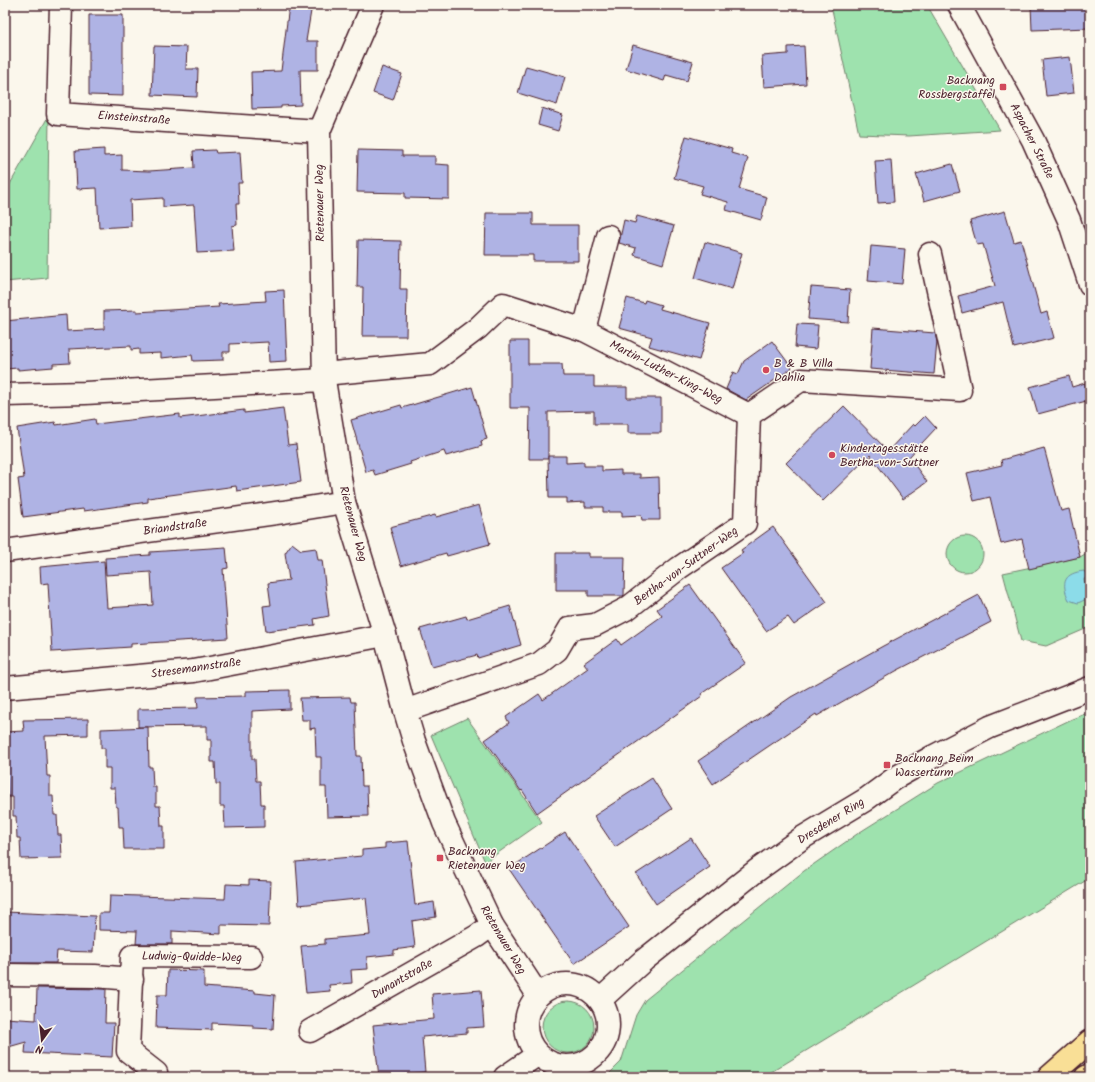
<svg xmlns="http://www.w3.org/2000/svg" width="1095" height="1082" viewBox="0 0 1095 1082" font-family="Kalam,sans-serif">
<rect width="100%" height="100%" fill="#fbf7ec"/>
<filter id="ink" filterUnits="userSpaceOnUse"><feTurbulence type="fractalNoise" baseFrequency=".025" numOctaves="2"/><feDisplacementMap in="SourceGraphic" scale="8" xChannelSelector="R" yChannelSelector="G"/><feConvolveMatrix kernelMatrix="1 2 1 2 8 2 1 2 1" color-interpolation-filters="sRGB"/></filter>
<g filter="url(#ink)">
<g fill="#9ee2ae" stroke="#74806c">
<path d="M831,5h96l73,125 -91,6 -50,-2z"/>
<path d="M49,115l-2,163 -42,4v-89z"/>
<circle cx="965" cy="554" r="18"/>
<path d="M1090,551v76l-44,19 -25,-5 -18,-68 77,-16z"/>
<path d="M1090,712v166l-327,199h-157l15,-15 15,-47 9,-15 159,-129 56,-39 78,-49 134,-64z"/>
<path d="M467,718l75,104 -57,40 -54,-127z"/>
<circle cx="568" cy="1027" r="26"/>
</g>
<path fill="#8cdce9" stroke="#72909d" d="M1084,571l5,7 -5,1 1,5 5,2c0,12 -1,12 -12,17l-9,-3c-9,-18 -4,-27 15,-29z"/>
<g fill="#afb3e4" stroke="#4a1f2b">
<path d="M289,5h23l-6,36h12v29h-18l1,35 -20,1v2l-29,1 -1,-37 30,-1z"/>
<path d="M1031,5h59v23l-58,2z"/>
<path d="M89,15h34v81l-34,-1z"/>
<path d="M633,45l60,17 -6,19 -21,-6 -2,6 -38,-12z"/>
<path d="M154,46l33,1 -1,22h12l-1,28 -45,-2z"/>
<path d="M804,46l2,38 -42,3 -2,-31 26,-2v-7z"/>
<path d="M1070,57l4,36 -28,3 -4,-36z"/>
<path d="M526,66l39,11 -8,28 -39,-12z"/>
<path d="M382,67l20,7 -9,26 -20,-7z"/>
<path d="M542,108l21,7 -5,16 -20,-6z"/>
<path d="M686,136l46,13 -1,4 17,5 -9,31 28,8 -6,23 -35,-10 2,-8 -28,-8 3,-8 -29,-8z"/>
<path d="M104,149v7l18,-1v15l27,1 45,-3 -1,-17 22,-1 1,3 24,-1 2,31h-4l1,21h-3l1,21 -5,1 2,25 -37,2 -3,-48 -31,2v-9l-33,2 1,26 -32,2 -2,-40 -20,1 -2,-38z"/>
<path d="M358,150l44,1v5h33v8l14,1v34l-44,-1v-5l-48,-1z"/>
<path d="M891,160l3,42 -16,1 -3,-42z"/>
<path d="M952,164l8,27 -36,10 -8,-27z"/>
<path d="M1005,211l9,31 7,-2 20,74 6,-2 7,26 -40,10 -11,-46 -41,11 -4,-17 37,-10 -12,-42 -6,1 -7,-24z"/>
<path d="M486,213h47v12h45v36h-45v-6h-48z"/>
<path d="M637,216l37,10 -11,38 -29,-9 2,-7 -17,-5 5,-23 11,3z"/>
<path d="M358,240l43,1 -1,48h7l-1,47h-44l1,-49h-6z"/>
<path d="M705,242l37,11 -10,36 -37,-11z"/>
<path d="M871,246l34,3 -3,35 -34,-3z"/>
<path d="M811,287l39,3 -2,32 -40,-3z"/>
<path d="M284,290l3,71 -18,1 -1,-20 -38,2v8h-7v8l-30,1 -1,-6 -31,3v-5l-22,1v-5l-8,1v-4l-62,3 1,14 -17,1v3l-35,3v-2l-13,1v-48l61,-6 1,16 37,-2v-18l33,-1v2l82,-5 -1,-3 48,-3 -1,-10z"/>
<path d="M627,298l17,5 1,-3 16,5 -1,4 50,14 -11,37 -50,-14 3,-9 -33,-9z"/>
<path d="M797,324l21,1 -2,24 -21,-2z"/>
<path d="M873,328l62,5 2,9 -3,32 -64,-5z"/>
<path d="M510,341h18v23h34l1,12h31v11h33v11h34v35h-33v-9h-34v-13l-46,1v47h-19l1,-51h-20z"/>
<path d="M772,341l20,27 -46,32 -20,-11 7,-17 5,2 6,-13z"/>
<path d="M1069,376l3,11 13,-4 5,17 -52,14 -8,-27z"/>
<path d="M472,387l15,52 -6,2 1,5 -36,10 -2,-5 -34,11 1,2 -36,11 -2,-5 -7,2 -15,-52 50,-15 1,3z"/>
<path d="M844,406l44,45 25,-27 2,2 10,-10 11,12 -27,29 18,25 -24,17 -33,-44 -47,46 -37,-38z"/>
<path d="M283,408l5,37 8,-1 5,38 -64,9 -1,-5 -88,12v4l-64,9 -1,-2 -60,8 -5,-38 6,-1 -7,-50 38,-6 1,3 39,-6 1,5 84,-10v4l64,-8v3z"/>
<path d="M1044,448l17,63 8,-2 11,48 -51,12 -7,-30 -21,5 -11,-47 -16,4 -7,-28 35,-8 -1,-5z"/>
<path d="M548,456h18v7l18,-1v4h18v5l19,-1v4h19v4l19,-1 1,43h-18l-1,-5 -19,1v-4h-19v-5h-18v-5l-18,1v-5h-18z"/>
<path d="M479,505l11,39 -43,12 -1,-3 -45,13 -11,-39 45,-12 1,2z"/>
<path d="M773,527l54,75 -33,23 -6,-8 -22,14 -45,-63 22,-15 -2,-3z"/>
<path d="M292,543l9,7 15,-2 2,12h4l7,56 -15,3 1,6 -49,6 -3,-25 8,-1 -3,-22 21,-3 -4,-27z"/>
<path d="M226,547l2,21 -5,1 5,69 -97,6v3l-79,5 -4,-69 -7,1 -1,-17 64,-6 3,47 46,-3 -2,-33 -45,3 -1,-17 45,-3v-3z"/>
<path d="M556,553h33v4h36l-1,38 -1,1h-35v-6h-32z"/>
<path d="M690,585l56,78 -45,31 1,2 -7,5 -158,112 -15,-23 -1,1 -36,-51 24,-17 -3,-6 33,-23 4,6 45,-32 -4,-5 33,-24 4,6 41,-29 -5,-7z"/>
<path d="M979,595l12,27 -95,49 -79,45 -1,-2 -103,70 -15,-23 93,-64 92,-51z"/>
<path d="M510,606l11,39 -43,13 -1,-3 -45,12 -12,-38 46,-13 1,3z"/>
<path d="M290,690v19l-38,2v48h3l1,22h4l1,23h3v23l-39,1 -1,-22h-4v-22h-4l-1,-22h-4v-22h-4v-14l-69,1v-18l60,-1 -1,-11 49,-1v-5z"/>
<path d="M350,697l1,5h4l2,54h4l1,30h5l1,30 -41,1 -1,-30h-5v-30h-5l-1,-29 -5,1v-9h-8l-2,-22z"/>
<path d="M88,719v16l-43,1 2,40h3v20h3l1,19h3l1,20h3l1,23 -41,1 -1,-21h-3l-1,-22h-3v-19h-5l-1,-20h-2v-45l19,-1 -1,-11z"/>
<path d="M148,727l1,40h3l1,20h3v19h4l1,20h3v23h-40l-1,-22h-4l-1,-20h-2l-1,-19h-5v-20h-5v-20h-4v-19z"/>
<path d="M652,778l20,31 -57,38 -21,-31z"/>
<path d="M565,832l64,95 -55,37 -65,-95z"/>
<path d="M691,838l19,29 -54,37 -20,-30z"/>
<path d="M408,841l7,64 19,-3 2,15 -24,4 3,26 -21,3v4l-27,3 1,12 -17,1 1,13 -23,2 1,6 -24,2 -5,-47 24,-2v-5l45,-4 -4,-37 -67,7 -3,-43 66,-6v-6l23,-2v-5z"/>
<path d="M249,880l22,1 -2,45 -48,-1v9l-49,-3v13h-36l1,-13 -38,-1v-17h10l1,-18 115,4 1,-15 23,1z"/>
<path d="M5,912l90,4 -2,36 -36,-1 -1,12h-51z"/>
<path d="M168,970l36,1v16l51,4v2l20,2 -2,34 -20,-1v-3l-41,-2v7l-56,-2 1,-33h10z"/>
<path d="M37,988l69,1 -1,34h9l-2,34 -87,-4 1,-11 -21,6v-30l31,2z"/>
<path d="M481,990l3,37 -17,1v5l-45,4 3,35 -46,5 -6,-52 61,-6 -2,-25z"/>
</g>
<g fill="none" stroke-linecap="round" stroke-linejoin="round">
<defs>
<g id="minor">
<path d="M61,5l-3,109 261,17"/>
<path d="M373,5l-54,126 5,249 20,122 41,133 20,76 9,30 30,82 48,102 46,70"/>
<path d="M959,5l74,135 36,80 21,64"/>
<path d="M584,330l24,-94"/>
<path d="M323,374l107,-10 48,-36 25,-24 81,26 165,85"/>
<path d="M5,395l80,-2 239,-13"/>
<path d="M5,551l278,-39 61,-10"/>
<path d="M5,688l189,-17 191,-36"/>
<path d="M405,711l134,-47 18,-14 13,-22 25,-3 33,-17 51,-40 66,-45 4,-108 52,-35 159,10 -30,-136"/>
<path d="M5,975l90,1 37,3"/>
<circle cx="567" cy="1025" r="41"/>
<path d="M600,1000l44,-40 112,-89 46,-33 63,-38 30,-22 39,-22 56,-29 100,-39"/>
<path d="M310,1031l167,-95 15,-11"/>
<path d="M155,1077l1,-4 -28,-22 4,-95 119,1"/>
<path d="M505,1077l32,-22"/>
</g>
<g id="major">
<path d="M1049,1077l41,-36"/>
<path d="M1086,1077l4,-2"/>
</g>
</defs>
<use href="#minor" stroke="#4a1f2b" stroke-width="25"/>
<use href="#major" stroke="#4a1f2b" stroke-width="25"/>
<use href="#minor" stroke="#fbf7ec" stroke-width="22"/>
<use href="#major" stroke="#f9df96" stroke-width="22"/>
</g>
</g>
<g fill="#d1495b" stroke="#fbf7ec" stroke-width="1.5">
<rect x="999" y="83" width="8" height="8" rx="2"/>
<circle cx="766" cy="370" r="4"/>
<circle cx="832" cy="455" r="4"/>
<rect x="883" y="761" width="8" height="8" rx="2"/>
<rect x="436" y="854" width="8" height="8" rx="2"/>
</g>
<g text-anchor="middle" dominant-baseline="central" stroke-width="3" stroke-linejoin="round" paint-order="stroke">
<g font-size="12" fill="#4a1f2b" stroke="#fbf7ec" text-anchor="start">
<text x="995" y="80" text-anchor="end">Backnang<tspan x="995" dy="14">Rossbergstaffel</tspan></text>
<text x="774" y="363">B &amp; B Villa<tspan x="774" dy="14">Dahlia</tspan></text>
<text x="840" y="448">Kindertagesstätte<tspan x="840" dy="14">Bertha-von-Suttner</tspan></text>
<text x="895" y="758">Backnang Beim<tspan x="895" dy="14">Wasserturm</tspan></text>
<text x="448" y="851">Backnang<tspan x="448" dy="14">Rietenauer Weg</tspan></text>
</g>
<g font-size="12" fill="#4a1f2b" stroke="#fbf7ec">
<text transform="translate(134 118) rotate(4)">Einsteinstraße</text>
<text transform="translate(1032 141) rotate(63)">Aspacher Straße</text>
<text transform="translate(320 203) rotate(-91)">Rietenauer Weg</text>
<text transform="translate(666 372) rotate(27)">Martin-Luther-King-Weg</text>
<text transform="translate(353 524) rotate(75)">Rietenauer Weg</text>
<text transform="translate(175 527) rotate(-8)">Briandstraße</text>
<text transform="translate(686 566) rotate(-36)">Bertha-von-Suttner-Weg</text>
<text transform="translate(196 668) rotate(-8)">Stresemannstraße</text>
<text transform="translate(831 821) rotate(-32)">Dresdener Ring</text>
<text transform="translate(503 940) rotate(59)">Rietenauer Weg</text>
<text transform="translate(192 957) rotate(1)">Ludwig-Quidde-Weg</text>
<text transform="translate(402 979) rotate(-30)">Dunantstraße</text>
</g>
</g>
<rect width="1095" height="1082" fill="none" stroke="#fbf7ec" stroke-width="20"/>
<rect x="10" y="10" width="1075" height="1062" fill="none" stroke="#4a1f2b" stroke-width="1.5" filter="url(#ink)"/>
<g transform="translate(42 1040) rotate(195)" stroke="#fbf7ec" stroke-width="3" paint-order="stroke">
<path d="M0-3L7 15L0 10L-7 15Z" fill="#4a1f2b"/>
<text y="-6" font-size="11" font-weight="bold" text-anchor="middle" fill="#4a1f2b">N</text>
</g>
</svg>
